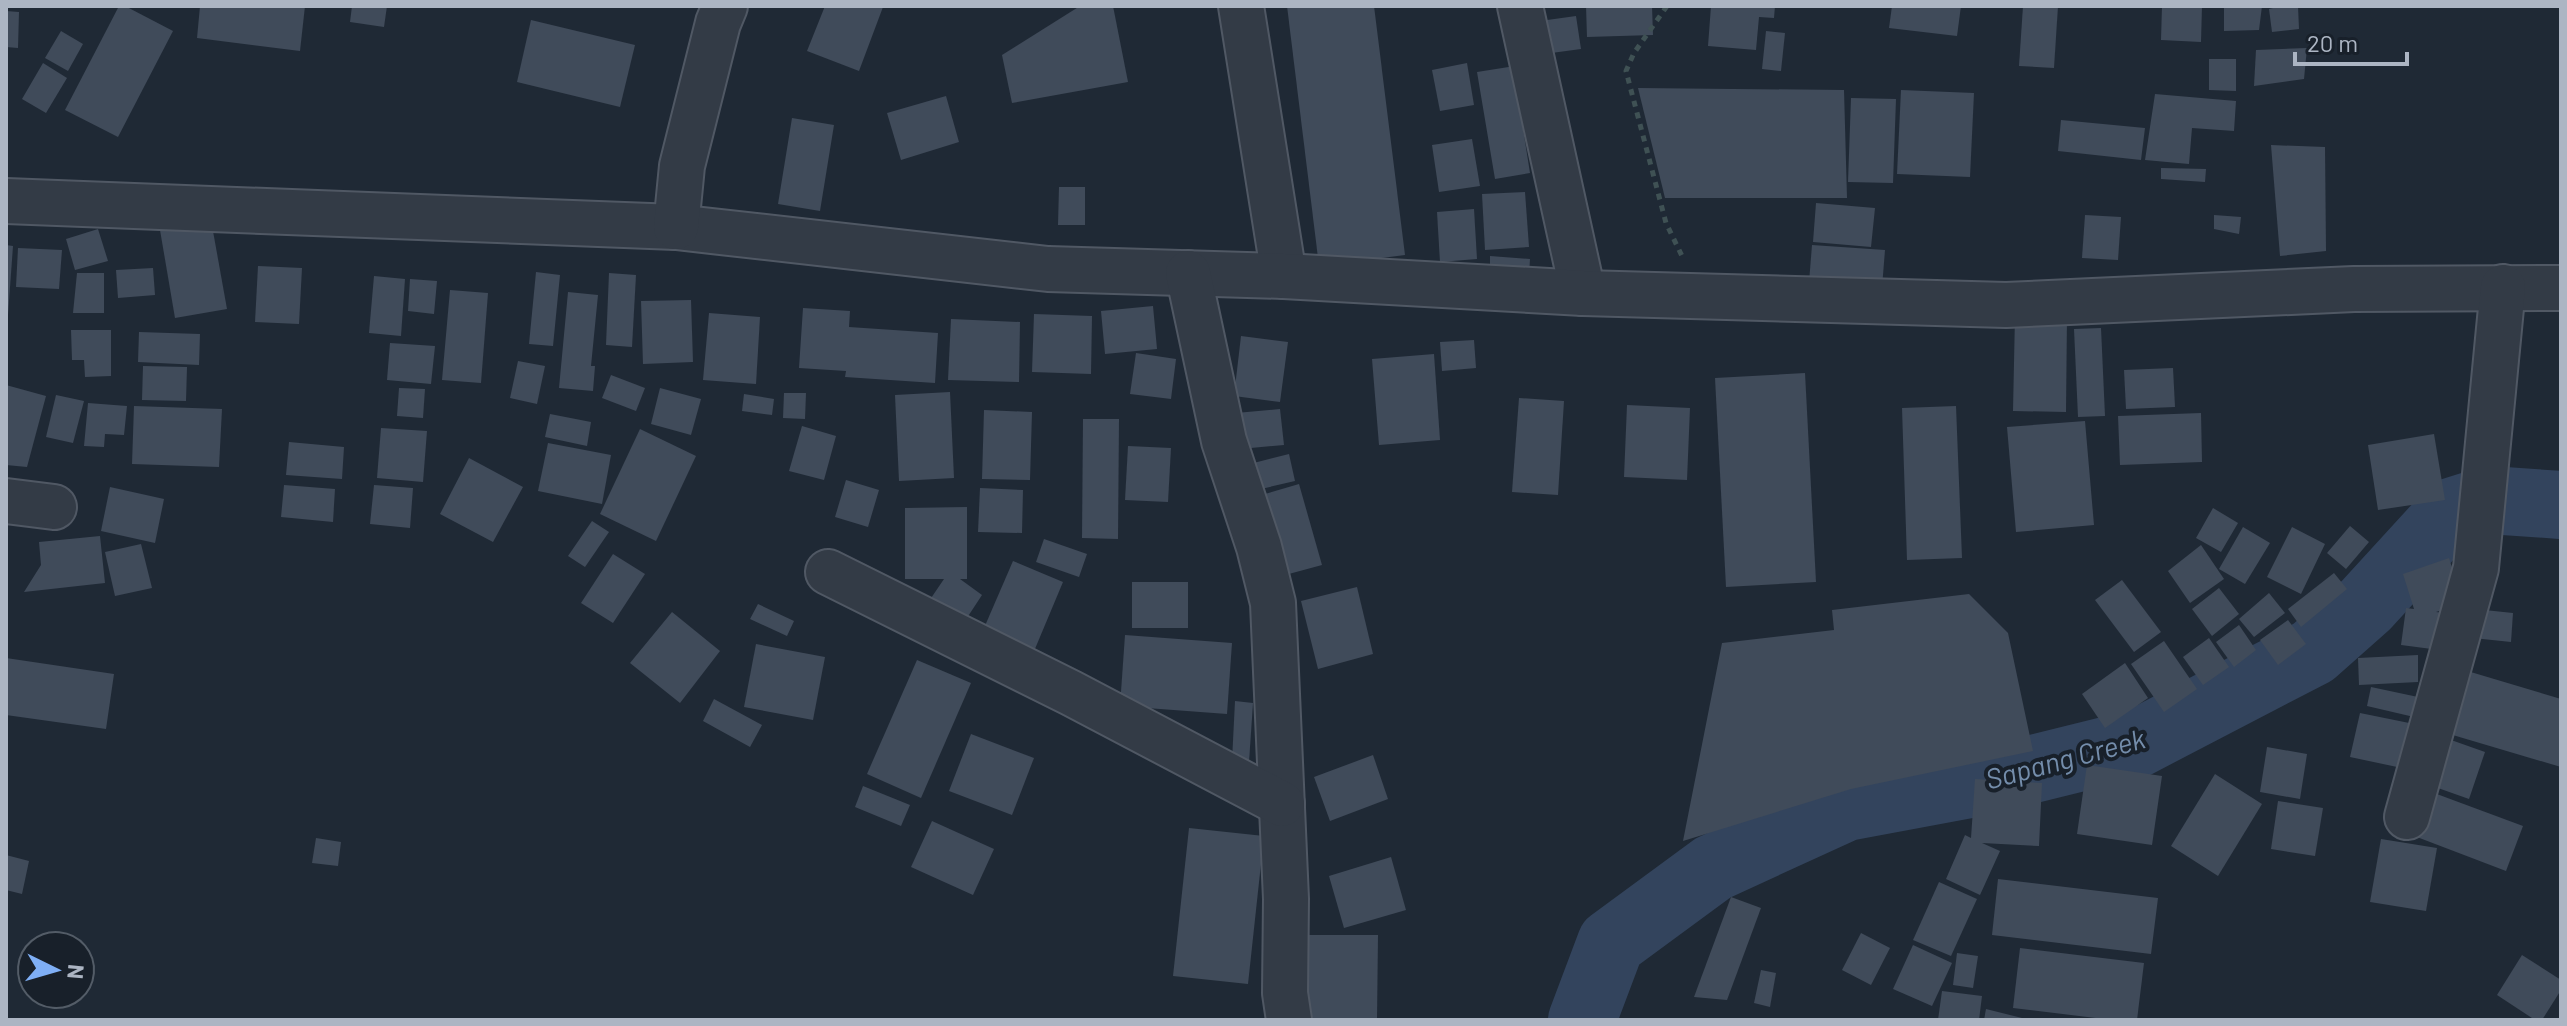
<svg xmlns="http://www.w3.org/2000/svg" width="2567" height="1026" viewBox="0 0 2567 1026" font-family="Barlow,sans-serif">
<rect width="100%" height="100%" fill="#1f2935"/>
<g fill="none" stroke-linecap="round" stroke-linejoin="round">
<path stroke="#33445d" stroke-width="68" d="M1582,1020l29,-77 102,-75 133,-61 134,-25 158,-39 175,-91 53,-47 85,-93 38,-12 72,5"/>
</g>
<g fill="#404b5a">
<path d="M119,6h6l48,25 -55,106 -53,-27z"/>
<path d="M200,6h105l-5,45 -103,-13z"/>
<path d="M352,6h35l-3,21 -34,-5z"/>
<path d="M825,6l58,1 -24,64 -52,-20z"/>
<path d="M1080,6h33l15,76 -116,21 -10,-48z"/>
<path d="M1287,6h87l31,249 -86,11z"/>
<path d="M1586,6h66l1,29 -66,2z"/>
<path d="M1711,6h64l-1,12 -15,-1 -3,33 -48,-4z"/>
<path d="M1892,6h69l-4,30 -68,-8z"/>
<path d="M2023,6h35l-4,62 -35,-2z"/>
<path d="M2162,6h40l-1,36 -40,-2z"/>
<path d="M2224,6h38l-3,24 -35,1z"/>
<path d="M2281,6h17l1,23 -27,3 -3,-23z"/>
<path d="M6,11l13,1 -1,36 -12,-1z"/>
<path d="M1576,16l5,33 -37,5 -4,-33z"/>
<path d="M531,20l104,25 -15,62 -103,-25z"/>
<path d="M61,31l22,13 -15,27 -23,-13z"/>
<path d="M1766,31l19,2 -4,38 -19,-2z"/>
<path d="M2307,48l-3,31 -50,7 2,-36z"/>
<path d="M2209,59h27v32l-27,-1z"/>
<path d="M43,63l24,15 -21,35 -24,-14z"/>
<path d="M1467,63l7,42 -34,6 -8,-41z"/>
<path d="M1528,64l9,50 -16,2 9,57 -35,6 -18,-107z"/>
<path d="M1638,88l206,2 3,108h-182z"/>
<path d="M1901,90l73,3 -4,84 -73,-3z"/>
<path d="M2155,94l81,7 -2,30 -42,-3 -3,36 -44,-4z"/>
<path d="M946,96l13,46 -58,18 -14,-47z"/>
<path d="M1851,98l45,1 -3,84 -45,-1z"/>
<path d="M792,118l42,7 -14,86 -42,-7z"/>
<path d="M2061,120l84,8 -4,32 -83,-9z"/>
<path d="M1472,139l8,47 -41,6 -7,-47z"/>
<path d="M2271,145l54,2 1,104 -46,5z"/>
<path d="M2161,168l45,1 -1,13 -44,-3z"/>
<path d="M1059,187h26v38h-27z"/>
<path d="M1525,192l4,55 -44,3 -3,-56z"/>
<path d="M1816,203l59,5 -4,39 -58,-5z"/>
<path d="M1474,209l3,50 -37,3 -3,-50z"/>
<path d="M2085,215l36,2 -3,43 -36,-2z"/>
<path d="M2214,215l27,2 -2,17 -25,-5z"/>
<path d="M211,220l16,89 -52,9 -15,-88z"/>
<path d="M98,229l10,32 -33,9 -9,-31z"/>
<path d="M6,245l7,1 -5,69 -2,-1z"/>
<path d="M1812,245l73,5 -4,50 -73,-5z"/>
<path d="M18,248l44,2 -3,39 -43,-2z"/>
<path d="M1490,256l40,3 -1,17 -39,-3z"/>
<path d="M258,266l44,2 -3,56 -44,-2z"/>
<path d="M153,268l2,27 -37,3 -2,-28z"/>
<path d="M536,272l24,3 -7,71 -24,-2z"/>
<path d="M77,273h27v40h-31z"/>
<path d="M609,273l27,2 -4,72 -26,-2z"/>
<path d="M374,276l31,3 -4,57 -32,-3z"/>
<path d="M410,279l27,2 -3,33 -26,-3z"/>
<path d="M450,290l38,3 -7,90 -39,-3z"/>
<path d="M568,292l30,3 -7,71h4l-2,25 -34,-3z"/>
<path d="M691,300l2,62 -50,2 -2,-63z"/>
<path d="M1153,306l4,43 -52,5 -4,-43z"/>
<path d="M803,308l47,3 -1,16 89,6 -3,50 -90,-6 1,-6 -47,-3z"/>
<path d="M709,313l51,4 -4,67 -53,-4z"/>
<path d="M1034,314l58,2 -1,58 -59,-2z"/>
<path d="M2015,315h52l-1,97 -53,-1z"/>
<path d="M951,319l69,3 -1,60 -71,-2z"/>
<path d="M2101,328l4,88 -27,1 -4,-88z"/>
<path d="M71,330h40v46l-26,1 -1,-17h-12z"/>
<path d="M139,332l61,2 -1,31 -61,-3z"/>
<path d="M1241,336l47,6 -8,60 -46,-6z"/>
<path d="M1474,340l2,28 -34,3 -2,-29z"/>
<path d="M390,343l45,3 -4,38 -44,-4z"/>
<path d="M1136,353l40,6 -5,40 -41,-5z"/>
<path d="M1434,354l6,86 -61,5 -7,-86z"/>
<path d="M518,361l27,5 -8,38 -27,-6z"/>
<path d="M143,366l44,1 -1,34 -44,-1z"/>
<path d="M2173,368l2,39 -49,2 -2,-39z"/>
<path d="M1805,373l11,209 -90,5 -11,-209z"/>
<path d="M611,375l34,13 -9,23 -34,-13z"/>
<path d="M6,385l40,11 -19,71 -21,-2z"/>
<path d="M399,388l26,1 -2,29 -26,-2z"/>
<path d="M660,388l41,11 -10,36 -40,-11z"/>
<path d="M950,392l4,86 -55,3 -4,-86z"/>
<path d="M784,393h22l-1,26 -22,-1z"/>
<path d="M744,394l30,5 -2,16 -30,-4z"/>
<path d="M56,395l28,6 -11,42 -27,-6z"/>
<path d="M1519,398l45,3 -6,94 -46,-3z"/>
<path d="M88,403l39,3 -3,29 -19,-1 -1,13 -20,-1z"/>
<path d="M1627,405l63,3 -3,72 -63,-3z"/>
<path d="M134,406l88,3 -3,58 -87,-3z"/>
<path d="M1956,406l6,152 -55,2 -5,-152z"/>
<path d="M1280,409l4,36 -44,4 -4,-36z"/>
<path d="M984,410l48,2 -2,68 -48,-1z"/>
<path d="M2201,413l1,49 -82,3 -2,-49z"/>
<path d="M550,414l41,8 -4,24 -42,-9z"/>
<path d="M1083,419h36l-1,120 -36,-1z"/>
<path d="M2085,421l9,104 -78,7 -9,-105z"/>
<path d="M802,426l34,10 -12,44 -35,-9z"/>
<path d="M381,428l46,3 -4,51 -46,-4z"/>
<path d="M640,429l56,27 -40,85 -56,-27z"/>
<path d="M2434,434l11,66 -67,10 -10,-65z"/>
<path d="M289,442l55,5 -2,32 -56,-4z"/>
<path d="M548,443l63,12 -9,49 -64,-13z"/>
<path d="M1128,446l43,2 -3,54 -43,-2z"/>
<path d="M1289,454l6,27 -47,11 -6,-26z"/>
<path d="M469,458l54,29 -30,55 -53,-28z"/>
<path d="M846,480l33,10 -11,37 -33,-10z"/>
<path d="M1299,484l23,81 -48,13 -23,-80z"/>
<path d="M284,485l51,4 -2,33 -52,-5z"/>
<path d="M374,485l39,3 -3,40 -40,-4z"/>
<path d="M110,487l54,12 -9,44 -54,-12z"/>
<path d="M980,488l43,2 -1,43 -44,-1z"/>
<path d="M967,507v72h-7l22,16 -21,32 -34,-23 17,-25h-39v-71z"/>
<path d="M2213,508l25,15 -17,29 -25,-14z"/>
<path d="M592,521l17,11 -24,35 -17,-11z"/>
<path d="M2350,526l19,16 -23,27 -19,-16z"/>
<path d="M2243,527l27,16 -25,41 -26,-15z"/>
<path d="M2292,527l33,17 -24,50 -34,-17z"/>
<path d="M100,536l5,47 -81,9 17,-27 -2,-23z"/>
<path d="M1044,539l43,15 -8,23 -43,-15z"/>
<path d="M141,544l11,44 -37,8 -10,-44z"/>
<path d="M2201,545l23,34 -34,24 -22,-32z"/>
<path d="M613,554l32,20 -32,49 -32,-20z"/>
<path d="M2449,558l14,45 -27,9 16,2 -5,37 -46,-6 5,-37 8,1 -11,-35z"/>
<path d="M1013,561l50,21 -31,74 -51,-21z"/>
<path d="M2334,573l13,16 -46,38 -13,-18z"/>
<path d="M2122,580l39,52 -27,20 -39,-52z"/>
<rect x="1132" y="582" width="56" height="46"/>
<path d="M1357,587l16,67 -55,15 -17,-68z"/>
<path d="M2219,588l20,26 -27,22 -20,-27z"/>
<path d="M2269,593l16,20 -31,24 -15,-18z"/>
<path d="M1969,594l39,39 25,118 -182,38 -168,52 39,-198 112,-13 -2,-20z"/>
<path d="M758,604l36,17 -7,15 -37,-17z"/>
<path d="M2475,609l38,4 -2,29 -38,-4z"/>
<path d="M672,612l48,39 -40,52 -50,-40z"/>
<path d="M2288,620l18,24 -28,21 -18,-25z"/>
<path d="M2239,625l17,25 -22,17 -18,-25z"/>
<path d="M1125,635l107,8 -5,71 -107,-8z"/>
<path d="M2209,638l20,29 -26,18 -20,-28z"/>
<path d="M2164,641l33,48 -33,23 -33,-48z"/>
<path d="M756,644l69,13 -12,63 -69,-13z"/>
<path d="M2418,655v27l-59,3 -1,-27z"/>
<path d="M6,658l108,16 -8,55 -100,-14z"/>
<path d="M917,660l54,23 -50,115 -54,-24z"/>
<path d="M2125,663l23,35 -43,30 -23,-34z"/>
<path d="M2464,670l97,29v68l-115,-34z"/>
<path d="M2371,687l47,10 -4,20 -47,-11z"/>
<path d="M714,699l48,26 -12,22 -47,-26z"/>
<path d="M1235,701l18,2 -4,59 -17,-1z"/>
<path d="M2360,713l64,13 -8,45 -66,-14z"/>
<path d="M971,734l63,24 -22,57 -63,-24z"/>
<path d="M2437,735l48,17 -16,47 -48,-17z"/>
<path d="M2267,747l40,7 -7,45 -40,-7z"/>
<path d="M1373,755l15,44 -58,22 -16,-44z"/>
<path d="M2087,765l75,11 -10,69 -75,-11z"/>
<path d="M2215,774l47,30 -44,72 -47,-30z"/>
<path d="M1975,779l67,4 -3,63 -57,-3 18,8 -20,44 -34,-16 19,-44 6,3z"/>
<path d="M863,786l47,19 -9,21 -46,-19z"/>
<path d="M2426,790l97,36 -17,45 -97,-37z"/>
<path d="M2278,801l45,7 -8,48 -44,-7z"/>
<path d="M932,821l62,28 -21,46 -62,-28z"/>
<path d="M1189,828l75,8 -16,148 -75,-8z"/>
<path d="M316,838l25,4 -3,24 -26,-3z"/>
<path d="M2381,839l56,9 -11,63 -56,-9z"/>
<path d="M6,855l23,6 -7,33 -16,-4z"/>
<path d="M1391,857l15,53 -62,18 -15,-52z"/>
<path d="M1998,879l160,19 -7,56 -159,-19z"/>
<path d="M1939,882l38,17 -26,57 -38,-16z"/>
<path d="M1731,897l30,11 -34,92 -33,-3z"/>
<path d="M1861,933l29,15 -19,37 -29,-15z"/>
<path d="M1304,935h74l-1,85h-73z"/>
<path d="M1913,945l39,18 -20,43 -39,-17z"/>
<path d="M2020,948l124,15 -7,57h-25l-99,-12z"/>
<path d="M1957,953l21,3 -5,32 -20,-3z"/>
<path d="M2522,955l39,25v10l-19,30h-7l-38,-25z"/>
<path d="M1761,970l15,3 -6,34 -16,-4z"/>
<path d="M1942,991l40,5 -3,24h-41z"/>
<path d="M1986,1009l40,10v1h-42z"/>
</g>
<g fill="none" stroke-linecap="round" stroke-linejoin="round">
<defs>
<g id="minor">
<path d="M1241,6l43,270"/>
<path d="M1520,6l63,287"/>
<path d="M6,201l670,26 372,42 236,7 299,17 423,12 348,-16 207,-1"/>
<path d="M676,227l6,-61 36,-143 7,-17"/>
<path d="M1188,273l36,168 35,106 14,56 13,296 -1,94 4,27"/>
<path d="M6,501l48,6"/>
<path d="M828,572l243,121 211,111"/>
<path d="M2407,817l69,-249 27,-281"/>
</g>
</defs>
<use href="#minor" stroke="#505864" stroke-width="48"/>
<path stroke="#3f5154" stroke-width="5" stroke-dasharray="6 6" stroke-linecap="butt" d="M1667,6l-33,47 -8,18 40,152 16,33"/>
<use href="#minor" stroke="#333b46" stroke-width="44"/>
</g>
<g text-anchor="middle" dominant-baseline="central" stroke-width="8" stroke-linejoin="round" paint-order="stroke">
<g font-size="28" font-style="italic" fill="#748dab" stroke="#18202a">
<text transform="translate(2065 758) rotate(-15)">Sapang Creek</text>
</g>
</g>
<rect width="2567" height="1026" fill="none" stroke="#acb5c3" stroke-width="16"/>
<g transform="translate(56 970) rotate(95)"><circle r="38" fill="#18202a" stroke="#535c67" stroke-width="2"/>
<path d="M0-6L14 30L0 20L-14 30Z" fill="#7faff6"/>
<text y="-12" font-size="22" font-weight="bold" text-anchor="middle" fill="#acb5c3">N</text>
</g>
<path d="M2295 52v12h112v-12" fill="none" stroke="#acb5c3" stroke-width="4"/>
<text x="2307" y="52" font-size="24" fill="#acb5c3" stroke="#18202a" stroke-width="6" paint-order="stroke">20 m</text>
</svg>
